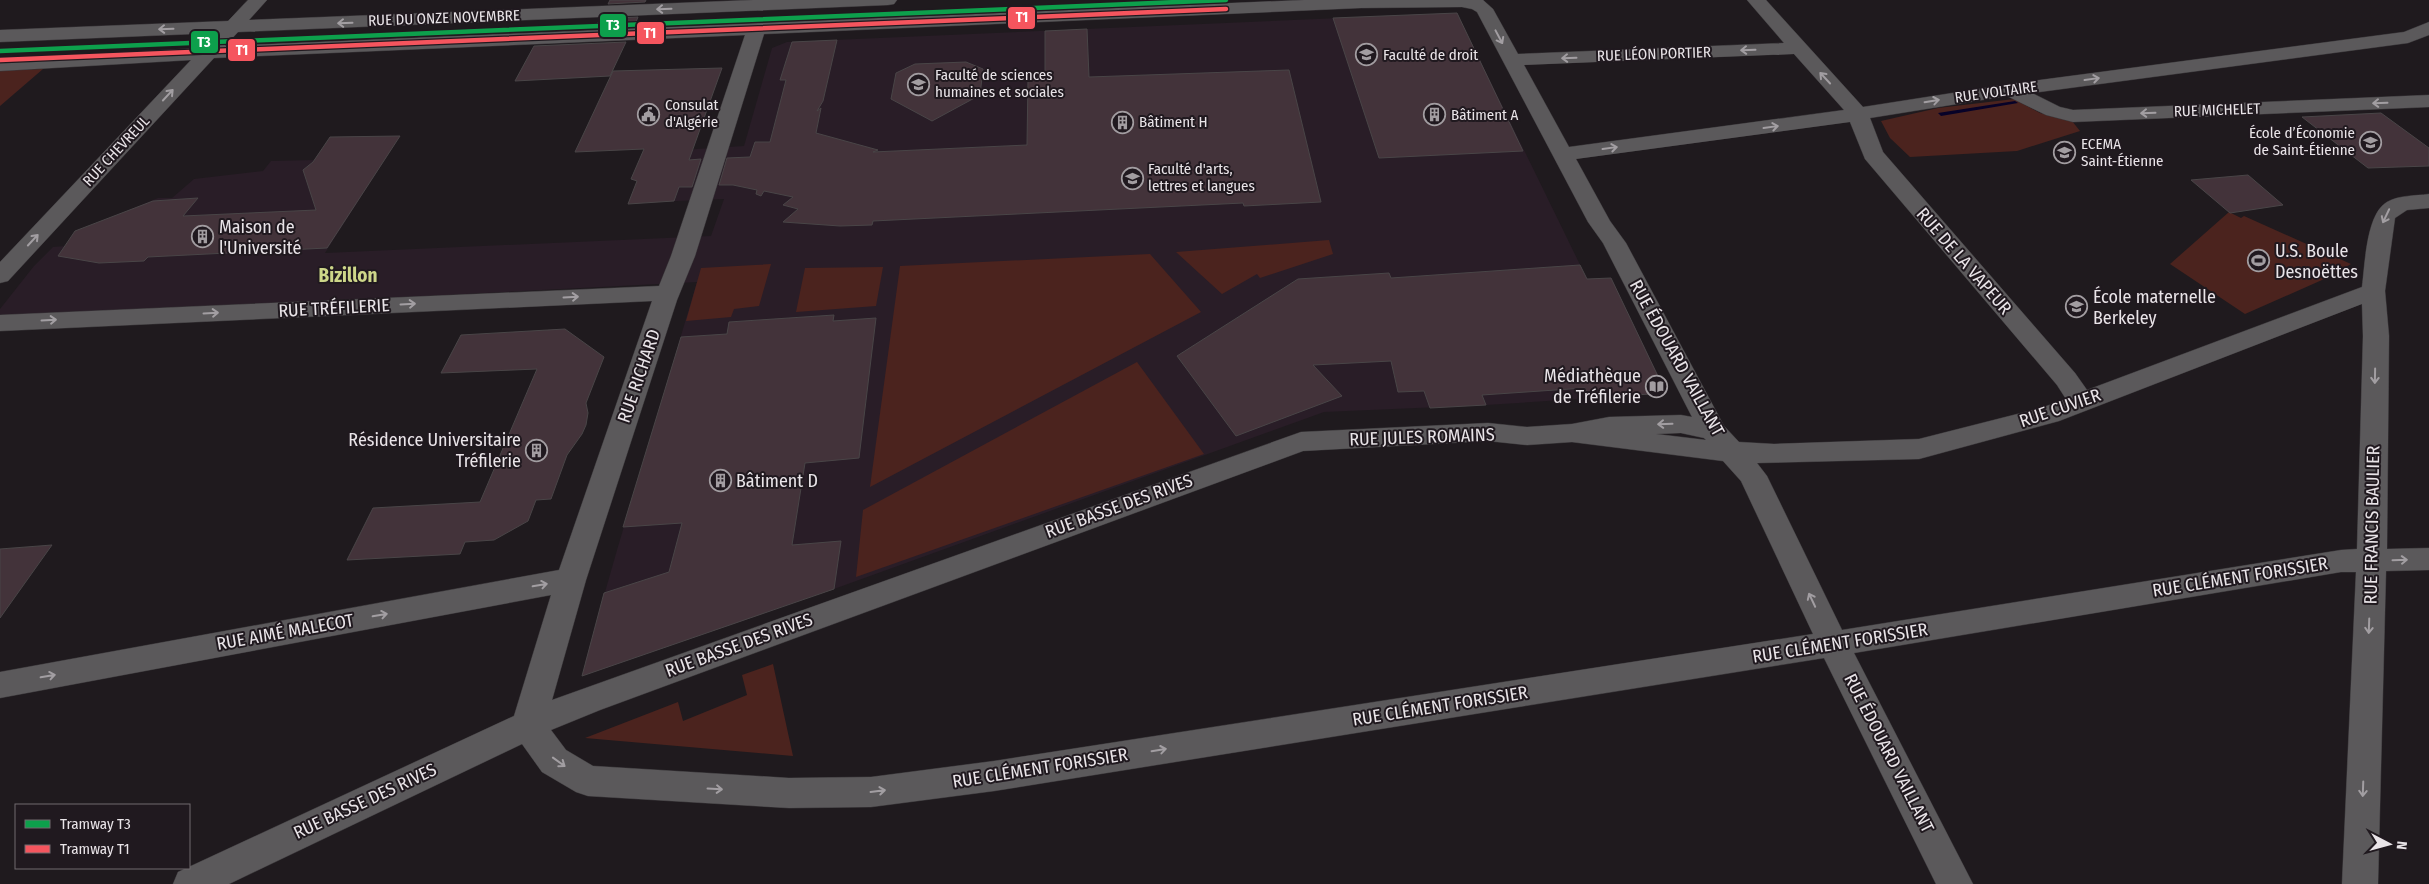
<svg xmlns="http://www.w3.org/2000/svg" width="2429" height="884" viewBox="0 0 2429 884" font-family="'Fira Sans Condensed',sans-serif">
<rect width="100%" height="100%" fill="#1f1a1e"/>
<path fill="#291d27" d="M1457,13l130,266 24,-1 52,107 -1,5 -7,4 -169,11 -162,7 -490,177 -237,82 -12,-9 32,-112 80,-268 -697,36v-9l34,-43 19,-19 13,-1 9,-15h10l24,-10 -2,-2 51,-21h14l22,-19 69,-8 8,-10 45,-1 14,-18 -4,1 4,-6 70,-1 -75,117 386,-17 13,-37 -93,4 18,-51 95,-6 28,-98 15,-6z"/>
<g fill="#4b231e">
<path d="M43,69l-43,37v-36z"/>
<path d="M2014,99l26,14 32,8 8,10 -63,20 -107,6 -20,-19 -9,-17 57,-13z"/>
<path d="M2229,212l12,6 3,-2 107,48 -20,12 -86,38 -75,-50z"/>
<path d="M1329,240l4,14 -73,24 -3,-4 -35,20 -46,-42z"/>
<path d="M1150,254l51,58 -331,175 30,-221z"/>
<path d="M771,264l-12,42 -25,3 -3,8 -45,4 15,-53z"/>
<path d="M883,267l-7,39 -80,6 9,-44z"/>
<path d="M1137,362l67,92 -348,123 7,-67z"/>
<path d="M773,664l20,92 -208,-18 93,-36 5,19 64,-26 -5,-20z"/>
</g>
<path fill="#070228" d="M2015,101l3,2 -77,13 -3,-3z"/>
<g fill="#43333a" stroke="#494547">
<path d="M610,0h36l-1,2 -37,2z"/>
<path d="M1457,13l66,138 -144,7 -46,-140z"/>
<path d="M638,17l-4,10 -39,1 5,-9z"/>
<path d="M1087,29l2,48 200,-7 32,132 -77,4 -1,-3 -370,18 -1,4 -32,1 -57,-4 15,-13 -15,-4 10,-8 -29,-6 -3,5 -5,-2 1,-4 -24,-5h-14l8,-27 23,-1 5,-15h15l16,-62h-6l12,-38 45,-2 -14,61 -6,10 4,-3 -5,25 62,17 -5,2 154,-7 1,-66h17v-48z"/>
<path d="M626,42l-16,34 -95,5 19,-35z"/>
<path d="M966,62l17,7 -3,26 -48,26 -41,-22 5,-26 19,-9z"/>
<path d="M722,68l-33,92 12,-1 -9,28h-13l-5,14 -46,3 9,-23 -6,-2 13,-30 -69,3 38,-81z"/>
<path d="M2381,113l48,35v18l-61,2 -66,-51z"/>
<path d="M400,136l-73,112 -179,9 -4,4 -45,2 -41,-7 17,-25 78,-30 45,-3 -15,18 133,-6 -13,-40 10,-8 17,-25z"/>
<path d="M2248,175l35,30 -53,8 -39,-33z"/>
<path d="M1580,265l7,14 24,-1 55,115 -77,5 -4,-10 -103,7 4,10 -56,3 -6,-17 -26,1 -7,-31 -78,4 29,31 -106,40 -59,-80 121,-77 91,-6 2,5z"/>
<path d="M834,315l-1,6 43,-3 -17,140 -54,5 -13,82 49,-4 -7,48 -252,87 22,-83 65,-21 13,-49 -59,4 58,-190 46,-3 2,-12z"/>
<path d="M565,329l39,28 -18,46 2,10 -2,12 -4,9 -15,21 -16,44 -15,1 -8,21 -34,19 -29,2 -5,12 -113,6 26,-52 107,-6 57,-133 -96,4 20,-38z"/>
<path d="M52,545l-52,73v-69z"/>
</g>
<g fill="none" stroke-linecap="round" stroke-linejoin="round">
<defs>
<path id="minor" d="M248,0h19l-18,20 504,-20h144l-3,4 -6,1 -650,27 -13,14 1079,-46h179l10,9 25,45 266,-11 -37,-43h19l97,107 147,-23 394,-52 25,-10v13l-21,8 -376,50 28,14 13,3 356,-15v12l-356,15 -27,-7 -39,-19 -137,22 13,34 192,221 12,17 275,-103c3,-22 4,-73 25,-85 12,-7 28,-6 42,-8v14l-22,2 -12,8 -10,73 4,45 -2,213 42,-1v22l-43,1 -8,313h-36l14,-312h-15l-487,81 119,231h-37l-112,-226 -830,133 -123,16 -82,1 -201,-12 -12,-4 -34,-20 -20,-28 -293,140h-56l5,-12 336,-156 37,-121 -551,103v-26l559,-102 93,-269 -652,30v-16l659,-29 12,-30 74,-221 -531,23 -206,223 -8,2v-21l191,-202 -191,11v-12l203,-11 14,-15 -217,9v-12l228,-9zM1462,7l10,2 5,3 111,210 15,21 89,174 -11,-2 -72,2 -37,7 -45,3 -39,-4 -187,9 -749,268 34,-120 91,-280 18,-44 69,-222 597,-26zM1794,54l50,56 -275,37 -45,-82zM1850,122l15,37 192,226 9,14 -25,9 -122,31 -145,5 -35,-2 -15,-16 -98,-183 -16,-22 -34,-62zM2362,304l1,32 -6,213 -16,1 -499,80 -75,-154 -10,-13 162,-4 140,-38zM1681,433l23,5 2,2 -50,-6zM1488,441l39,4 45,-3 151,19 18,20 72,153 -819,127 -123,16 -82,1 -196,-12 -27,-16 -15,-20 49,-20 703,-259z"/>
</defs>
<use href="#minor" stroke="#393639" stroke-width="1"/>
<use href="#minor" fill="#5b595b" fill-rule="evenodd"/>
<defs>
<path id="tram-1" d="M0,51l1226,-51"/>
<path id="tram-2" d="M0,60l1226,-51"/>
</defs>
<use href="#tram-1" stroke="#20191f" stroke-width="7"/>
<use href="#tram-2" stroke="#20191f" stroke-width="7"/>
<use href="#tram-1" stroke="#0da04c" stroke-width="4.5"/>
<use href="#tram-2" stroke="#f5555e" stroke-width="4.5"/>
</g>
<defs><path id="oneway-shaft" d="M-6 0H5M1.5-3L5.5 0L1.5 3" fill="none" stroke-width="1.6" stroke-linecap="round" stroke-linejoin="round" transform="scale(1.25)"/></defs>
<g stroke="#a29ea2">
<use href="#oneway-shaft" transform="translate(664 9) rotate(178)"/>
<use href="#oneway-shaft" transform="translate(345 23) rotate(178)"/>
<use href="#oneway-shaft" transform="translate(166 29) rotate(178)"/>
<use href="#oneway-shaft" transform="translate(1499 37) rotate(62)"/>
<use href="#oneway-shaft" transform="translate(1748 50) rotate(178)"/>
<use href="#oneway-shaft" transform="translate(1569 58) rotate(178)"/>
<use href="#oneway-shaft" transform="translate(1825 78) rotate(-133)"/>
<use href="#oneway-shaft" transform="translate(2092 79) rotate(-8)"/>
<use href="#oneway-shaft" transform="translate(168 95) rotate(-47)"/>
<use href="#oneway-shaft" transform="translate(1932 101) rotate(-9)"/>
<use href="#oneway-shaft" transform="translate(2380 103) rotate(178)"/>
<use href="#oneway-shaft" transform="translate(2148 113) rotate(178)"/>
<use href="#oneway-shaft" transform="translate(1771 127) rotate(-8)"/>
<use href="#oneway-shaft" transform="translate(1610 148) rotate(-8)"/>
<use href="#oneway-shaft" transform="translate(2386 216) rotate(115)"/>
<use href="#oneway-shaft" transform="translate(33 240) rotate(-47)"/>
<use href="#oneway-shaft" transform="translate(571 297) rotate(-3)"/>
<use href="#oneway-shaft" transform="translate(408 304) rotate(-3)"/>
<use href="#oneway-shaft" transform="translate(211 313) rotate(-3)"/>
<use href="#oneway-shaft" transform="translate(49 320) rotate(-3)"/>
<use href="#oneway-shaft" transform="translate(2375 376) rotate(91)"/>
<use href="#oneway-shaft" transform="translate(1665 424) rotate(178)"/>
<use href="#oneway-shaft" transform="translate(2400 560) rotate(-2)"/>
<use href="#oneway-shaft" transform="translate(540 585) rotate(-10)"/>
<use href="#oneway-shaft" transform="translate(1812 600) rotate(-115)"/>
<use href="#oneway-shaft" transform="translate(380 615) rotate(-10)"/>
<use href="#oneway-shaft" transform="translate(2369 626) rotate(92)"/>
<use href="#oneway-shaft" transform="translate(48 676) rotate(-10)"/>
<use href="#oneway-shaft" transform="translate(1159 750) rotate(-9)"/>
<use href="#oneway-shaft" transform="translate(559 762) rotate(36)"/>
<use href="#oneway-shaft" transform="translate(715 789) rotate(3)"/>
<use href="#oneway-shaft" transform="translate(2363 789) rotate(92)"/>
<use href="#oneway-shaft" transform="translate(878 791) rotate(-7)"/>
</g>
<defs>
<symbol id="university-ring" viewBox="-11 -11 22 22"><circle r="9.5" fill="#20191f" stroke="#a29da1" stroke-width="1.5"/><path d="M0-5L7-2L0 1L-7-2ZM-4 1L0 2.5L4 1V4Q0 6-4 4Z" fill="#a29da1"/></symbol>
<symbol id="civic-ring" viewBox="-11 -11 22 22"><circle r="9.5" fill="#20191f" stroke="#a29da1" stroke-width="1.5"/><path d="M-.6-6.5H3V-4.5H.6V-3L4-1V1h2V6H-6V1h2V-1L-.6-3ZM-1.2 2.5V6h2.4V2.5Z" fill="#a29da1"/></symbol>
<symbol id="building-ring" viewBox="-11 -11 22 22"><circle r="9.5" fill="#20191f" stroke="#a29da1" stroke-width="1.5"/><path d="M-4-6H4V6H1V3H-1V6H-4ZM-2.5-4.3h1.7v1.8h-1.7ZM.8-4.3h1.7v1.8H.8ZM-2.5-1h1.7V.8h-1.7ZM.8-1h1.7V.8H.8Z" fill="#a29da1"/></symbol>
<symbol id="stadium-ring" viewBox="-11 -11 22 22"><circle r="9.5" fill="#20191f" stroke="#a29da1" stroke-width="1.5"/><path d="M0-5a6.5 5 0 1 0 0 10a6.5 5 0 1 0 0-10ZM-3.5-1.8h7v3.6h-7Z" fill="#a29da1"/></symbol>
<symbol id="school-ring" viewBox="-11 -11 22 22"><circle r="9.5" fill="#20191f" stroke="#a29da1" stroke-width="1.5"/><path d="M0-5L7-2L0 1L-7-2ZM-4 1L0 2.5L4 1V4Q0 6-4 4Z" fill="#a29da1"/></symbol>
<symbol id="library-ring" viewBox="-11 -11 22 22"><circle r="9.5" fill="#20191f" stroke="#a29da1" stroke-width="1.5"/><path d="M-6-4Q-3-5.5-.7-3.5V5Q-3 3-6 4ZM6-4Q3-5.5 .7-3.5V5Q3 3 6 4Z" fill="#a29da1"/></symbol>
</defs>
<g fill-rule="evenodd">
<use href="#university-ring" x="1354" y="42" width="25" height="25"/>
<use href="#university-ring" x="906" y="72" width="25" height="25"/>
<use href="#civic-ring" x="636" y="102" width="25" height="25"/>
<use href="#building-ring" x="1422" y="102" width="25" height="25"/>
<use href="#building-ring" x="1110" y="110" width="25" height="25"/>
<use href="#university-ring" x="2358" y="130" width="25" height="25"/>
<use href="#university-ring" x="2052" y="140" width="25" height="25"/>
<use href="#university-ring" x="1120" y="166" width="25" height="25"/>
<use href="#building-ring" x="190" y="224" width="25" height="25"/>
<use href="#stadium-ring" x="2246" y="248" width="25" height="25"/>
<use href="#school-ring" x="2064" y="294" width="25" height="25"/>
<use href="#library-ring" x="1644" y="374" width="25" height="25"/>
<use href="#building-ring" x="524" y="438" width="25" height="25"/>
<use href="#building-ring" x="708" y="468" width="25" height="25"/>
</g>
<g text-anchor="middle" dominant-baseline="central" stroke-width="4" stroke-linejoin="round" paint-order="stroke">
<g font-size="15" fill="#e9e4e8" stroke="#20191f">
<text transform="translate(444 18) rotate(-2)">RUE DU ONZE NOVEMBRE</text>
<text transform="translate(1654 54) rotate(-2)">RUE LÉON PORTIER</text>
<text transform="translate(1996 92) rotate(-8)">RUE VOLTAIRE</text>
<text transform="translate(2217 110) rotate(-2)">RUE MICHELET</text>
<text transform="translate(116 151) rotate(-47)">RUE CHEVREUL</text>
</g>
<g font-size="15" fill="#e9e4e8" stroke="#20191f" text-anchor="start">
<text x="1383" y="55">Faculté de droit</text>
<text x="935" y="75">Faculté de sciences<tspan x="935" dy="17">humaines et sociales</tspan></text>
<text x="665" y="105">Consulat<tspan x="665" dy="17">d'Algérie</tspan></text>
<text x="1451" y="115">Bâtiment A</text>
<text x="1139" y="122">Bâtiment H</text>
<text x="2355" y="133" text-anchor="end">École d’Économie<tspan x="2355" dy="17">de Saint-Étienne</tspan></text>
<text x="2081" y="144">ECEMA<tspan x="2081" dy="17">Saint-Étienne</tspan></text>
<text x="1148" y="169">Faculté d'arts,<tspan x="1148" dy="17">lettres et langues</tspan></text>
</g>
<g font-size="18" fill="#e9e4e8" stroke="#20191f" text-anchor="start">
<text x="219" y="227">Maison de<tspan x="219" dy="21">l'Université</tspan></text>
<text x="2275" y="251">U.S. Boule<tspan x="2275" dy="21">Desnoëttes</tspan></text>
<text x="2093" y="297">École maternelle<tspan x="2093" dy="21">Berkeley</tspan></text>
<text x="1641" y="376" text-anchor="end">Médiathèque<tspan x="1641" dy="21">de Tréfilerie</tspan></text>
<text x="521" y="440" text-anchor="end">Résidence Universitaire<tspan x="521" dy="21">Tréfilerie</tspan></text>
<text x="736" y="481">Bâtiment D</text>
</g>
<g font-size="18" fill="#e9e4e8" stroke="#20191f">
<text transform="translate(1964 261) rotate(49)">RUE DE LA VAPEUR</text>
<text transform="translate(334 308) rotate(-3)">RUE TRÉFILERIE</text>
<text transform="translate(1677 358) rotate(61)">RUE ÉDOUARD VAILLANT</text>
<text transform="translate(639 376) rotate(-71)">RUE RICHARD</text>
<text transform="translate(2060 408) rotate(-19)">RUE CUVIER</text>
<text transform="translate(1422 437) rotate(-2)">RUE JULES ROMAINS</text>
<text transform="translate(1119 506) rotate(-20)">RUE BASSE DES RIVES</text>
<text transform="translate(2372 525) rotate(-89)">RUE FRANCIS BAULIER</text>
<text transform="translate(2240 577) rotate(-9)">RUE CLÉMENT FORISSIER</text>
<text transform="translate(285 632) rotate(-10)">RUE AIMÉ MALECOT</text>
<text transform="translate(1840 643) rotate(-9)">RUE CLÉMENT FORISSIER</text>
<text transform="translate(739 645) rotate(-20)">RUE BASSE DES RIVES</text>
<text transform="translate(1440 706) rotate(-9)">RUE CLÉMENT FORISSIER</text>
<text transform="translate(1889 753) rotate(63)">RUE ÉDOUARD VAILLANT</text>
<text transform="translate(1040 768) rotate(-9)">RUE CLÉMENT FORISSIER</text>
<text transform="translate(365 801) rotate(-25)">RUE BASSE DES RIVES</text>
</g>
<g font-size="19" font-weight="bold" fill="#cdd689" stroke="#20191f">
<text x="348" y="275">Bizillon</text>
</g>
</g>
<g stroke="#20191f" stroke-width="2">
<rect x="1007" y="6" width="29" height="24" rx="5" fill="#f5555e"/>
<rect x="599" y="13" width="28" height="25" rx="5" fill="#0da04c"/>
<rect x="636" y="21" width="29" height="24" rx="5" fill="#f5555e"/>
<rect x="190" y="30" width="29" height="24" rx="5" fill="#0da04c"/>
<rect x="227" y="38" width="29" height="24" rx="5" fill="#f5555e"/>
</g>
<g font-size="14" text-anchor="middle" font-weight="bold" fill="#fff">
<text x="1022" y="22">T1</text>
<text x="613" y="30">T3</text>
<text x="650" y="38">T1</text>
<text x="204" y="47">T3</text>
<text x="242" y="55">T1</text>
</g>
<rect x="15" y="804" width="175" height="65" fill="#20191f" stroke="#706a6f"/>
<rect x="25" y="820" width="25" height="8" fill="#0da04c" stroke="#706a6f"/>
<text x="60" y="829" font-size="15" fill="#e9e4e8">Tramway T3</text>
<rect x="25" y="845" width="25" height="8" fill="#f5555e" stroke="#706a6f"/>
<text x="60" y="854" font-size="15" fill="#e9e4e8">Tramway T1</text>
<g transform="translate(2389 844) rotate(96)" stroke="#20191f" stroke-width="4" paint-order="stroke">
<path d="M0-4L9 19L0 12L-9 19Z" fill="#e9e4e8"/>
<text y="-8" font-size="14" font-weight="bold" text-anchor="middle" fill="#e9e4e8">N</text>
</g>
</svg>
